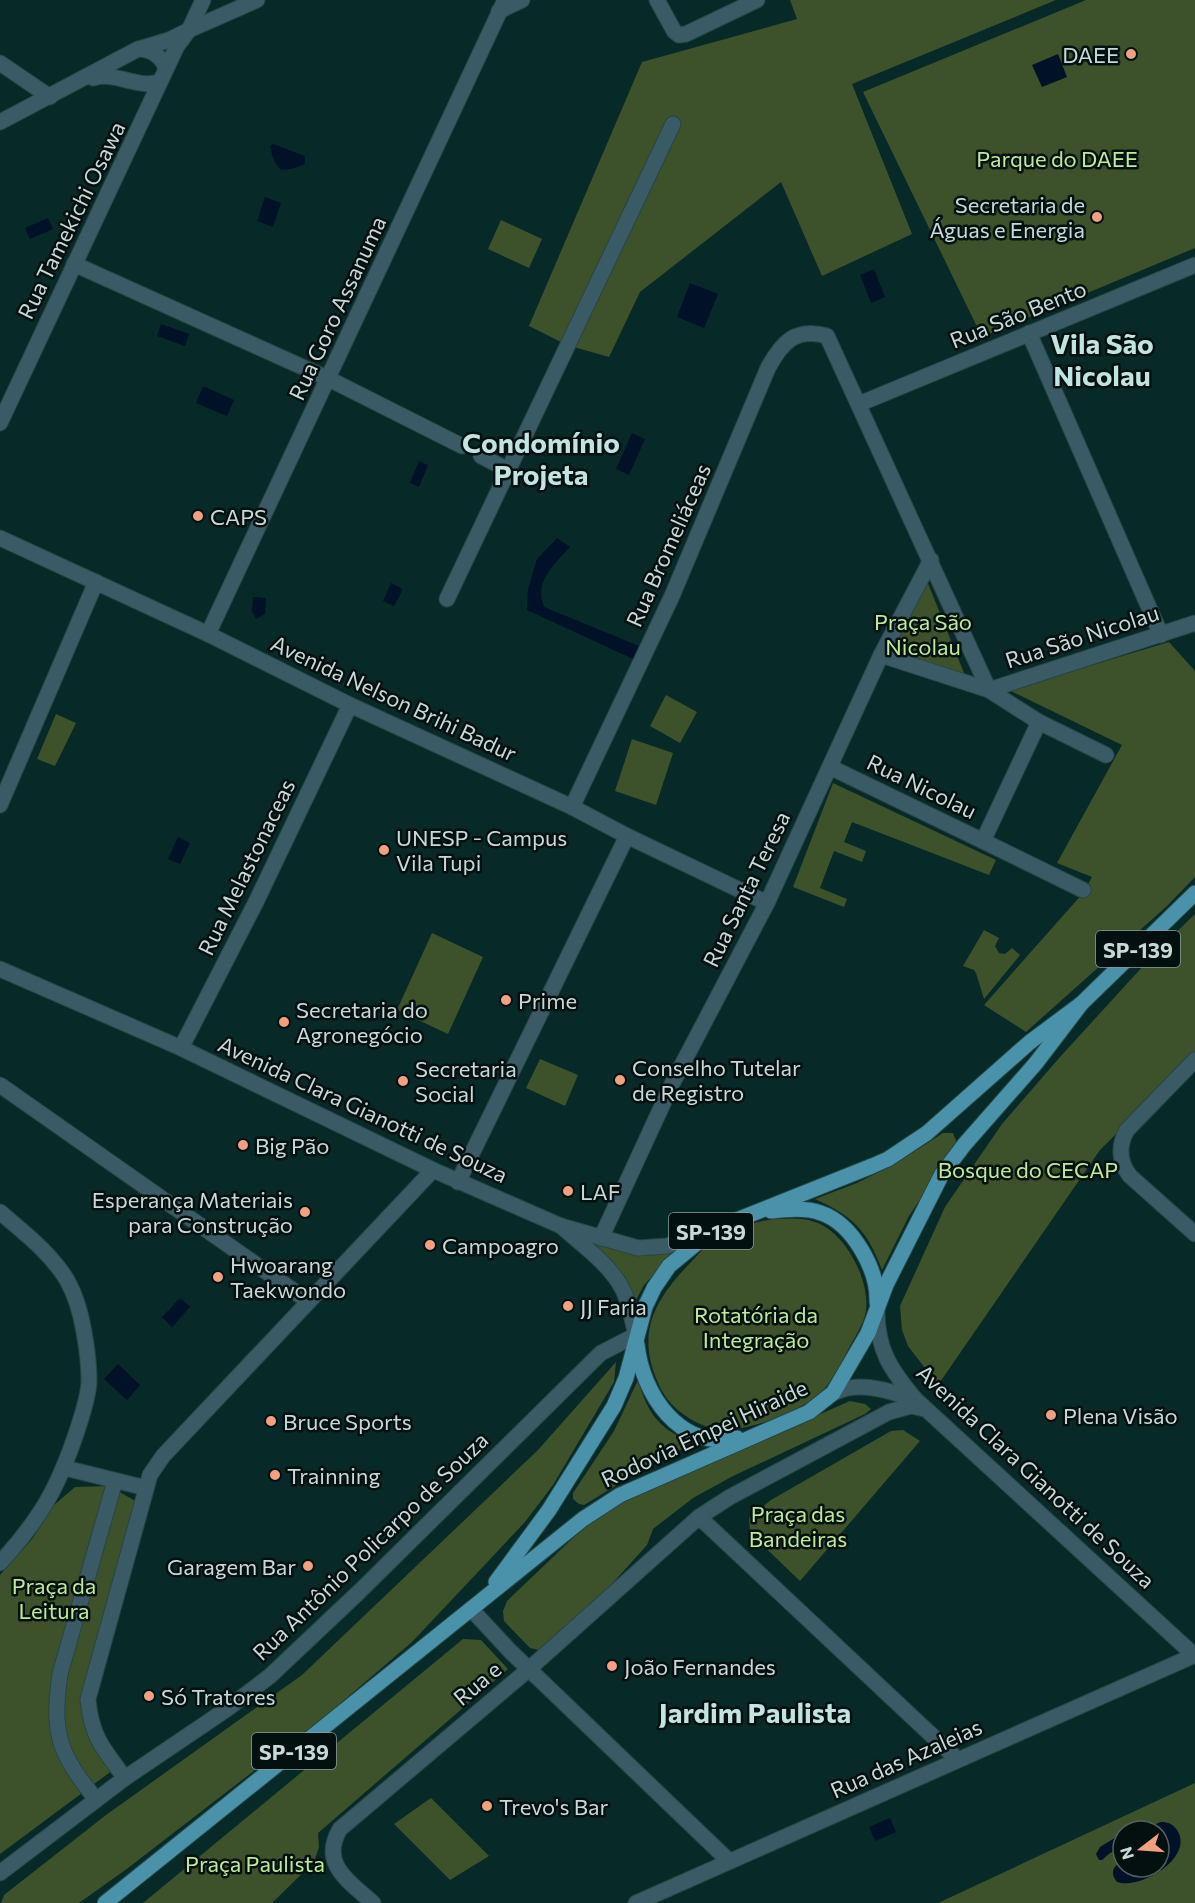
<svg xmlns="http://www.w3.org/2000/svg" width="1195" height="1903" viewBox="0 0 1195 1903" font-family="Commissioner,sans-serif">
<rect width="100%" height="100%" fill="#072a28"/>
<g fill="#3d522b" fill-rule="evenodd">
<path d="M790,0h266l-204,84 60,150 -90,42 -41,-94 -141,110 -31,65 -42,-12 -38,-19 113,-264 155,-43z"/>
<path d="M1086,0h109v248l-213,89 -119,-245z"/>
<path d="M501,220l41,19 -13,29 -41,-19z"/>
<path d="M927,581l39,97 -77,-31z"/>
<path d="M1169,642l26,29v206l-28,29 -141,126 -42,-27 100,-113 8,-15 -35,-14 65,-118 -113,-55z"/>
<path d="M666,695l31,17 -17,31 -30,-17z"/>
<path d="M56,714l20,9 -21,43 -18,-7z"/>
<path d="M632,739l41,14 -17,52 -41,-14z"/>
<path d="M833,783l163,77 -7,15 -137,-53 -8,20 22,9 -4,11 -28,-11 -14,37 27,11 -3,8 -51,-20z"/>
<path d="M1195,914v141l-95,95 -162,235 -30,-39 -6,-16 -2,-24 45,-99 57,-83 58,-67 95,-104z"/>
<path d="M984,930l15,8 -4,8 4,7 6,1 7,-6 8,7 -36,44 -8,-26 -2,-3 -11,-4z"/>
<path d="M432,933l51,24 -35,77 -51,-24z"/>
<path d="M540,1059l38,16 -13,31 -39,-18z"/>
<path d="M943,1133h10l3,8 -2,7 -45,68 -27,54c-15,-40 -29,-54 -67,-71l42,-16 38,-19z"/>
<path d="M774,1219c13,0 28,-2 41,3 30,10 55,57 51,89 -2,11 -9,23 -15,33 -7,14 -15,30 -25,43 -17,21 -66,40 -93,42 -21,2 -38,-5 -54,-18 -11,-9 -18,-20 -23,-33 -20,-49 2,-82 36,-117 8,-8 16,-19 26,-25 17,-10 37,-14 56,-17z"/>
<path d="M580,1238l103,6 -39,41 -9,17z"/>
<path d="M616,1362l-2,20 -61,103 -28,37 -113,120 -83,71 -201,155 -49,35h-78l3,-8 102,-80 196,-140 236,-225z"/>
<path d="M638,1380c10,35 22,50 56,63l-49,25 -61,37 -5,-1 -6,-5v-6l41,-62z"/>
<path d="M850,1401l15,3 6,5 -6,5 -132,62 -40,22 -40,31 -6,16 -91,101 -13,5 -13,-3 -26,-27 -1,-10 4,-10 68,-65 27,-22 32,-18z"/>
<path d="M903,1430l17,11 -120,140 -50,-48 -1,-15 22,-18 120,-69z"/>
<path d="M109,1486l28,16 -57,196c3,32 15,47 33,72l-113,84v-279l33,-37 20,-32 22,-19z"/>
<path d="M463,1639l18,1 27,29 -190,164 1,14 -5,15 -42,41h-129z"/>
<path d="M1195,1783v120h-257zM1123,1831h36v36h-36z"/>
<path d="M431,1798l58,58 -39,24 -56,-56z"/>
</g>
<g fill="#001128">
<path d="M1058,54l9,23 -25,10 -10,-22z"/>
<path d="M273,144l32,12v8c-7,3 -16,6 -24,6 -7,-7 -9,-14 -11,-24z"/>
<path d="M265,197l16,6 -8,24 -16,-6z"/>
<path d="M48,218l5,11 -23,10 -5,-11z"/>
<path d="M874,269l11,28 -14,6 -11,-28z"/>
<path d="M690,283l28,11 -14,34 -27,-11z"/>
<path d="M161,324l28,10 -4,12 -28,-10z"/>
<path d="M203,386l31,14 -7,16 -31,-13z"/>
<path d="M632,433l13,6 -16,36 -13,-6z"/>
<path d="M419,461l9,4 -9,22 -9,-4z"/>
<path d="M557,538l13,9c-16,18 -36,33 -26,60l95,39 -6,13 -106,-49 1,-21 9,-30z"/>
<path d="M391,583l12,6 -9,17 -11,-5z"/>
<path d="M253,597l13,1 -1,16 -9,5 -4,-8z"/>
<path d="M178,837l12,6 -10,21 -12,-5z"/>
<path d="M180,1298l10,9 -18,20 -10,-10z"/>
<path d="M118,1364l22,21 -13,15 -23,-21z"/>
<path d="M890,1818l6,14 -21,9 -6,-14z"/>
<path d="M1161,1822c7,0 12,2 16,8 18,27 -36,60 -60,52 -7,-8 -5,-17 6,-20v5h36v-36h-12l4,-5z"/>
<path d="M1118,1836l5,4v9l-13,4 -8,7h-3l-3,-6 4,-7z"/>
</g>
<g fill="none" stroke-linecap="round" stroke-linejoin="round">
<defs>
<path id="pedestrian" d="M96,1800c-9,-13 -20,-25 -27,-39 -16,-27 -13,-58 -9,-87l55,-193"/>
<g id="minor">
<path d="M657,0l17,31 5,4 7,-1 71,-34"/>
<path d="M499,11l23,-11"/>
<path d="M139,49l30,-9 20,-10 14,-30"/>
<path d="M0,63l50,34"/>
<path d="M93,78c23,-7 43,11 66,4"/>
<path d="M0,122l138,-73c13,0 23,7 28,19"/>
<path d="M74,264l255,115 133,67"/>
<path d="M1029,333l132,302"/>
<path d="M859,404l336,-139"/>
<path d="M0,423l177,-377 12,-16 68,-30"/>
<path d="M481,456l27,14"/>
<path d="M0,538l208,96 142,71 222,102 55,29 140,67"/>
<path d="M447,599l226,-475"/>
<path d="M208,634l297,-634"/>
<path d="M989,690l206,-67"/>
<path d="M1039,722l67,33"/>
<path d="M830,767l153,74 56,-119 -50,-32 -108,-35"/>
<path d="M0,805l96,-223"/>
<path d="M572,807l100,-211 96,-228c14,-26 28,-41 59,-32l162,354"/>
<path d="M983,841l100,49"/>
<path d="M0,969l181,79 252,122 128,56 77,22 29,-2 45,-16"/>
<path d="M181,1048l75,-146 94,-197"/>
<path d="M1195,1060l-68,70c-9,16 -8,32 3,46l65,58"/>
<path d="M0,1085l308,216"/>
<path d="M458,1182l169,-346"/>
<path d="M0,1212c24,21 50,40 67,68 9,16 14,34 17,52 3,16 5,33 5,50 -1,17 -7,33 -12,49 -19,57 -36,87 -77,132"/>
<path d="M601,1238l72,-156 94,-179 114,-248 50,-95"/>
<path d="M877,1311c0,39 14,59 38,88l280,257"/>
<path d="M833,1393c27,-13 55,-2 82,6"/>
<path d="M65,1468l81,20"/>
<path d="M699,1517l258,242"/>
<path d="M471,1609l40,43 218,209"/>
<path d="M125,1778c-22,-29 -34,-42 -37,-79l62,-224 13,-19 270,-286"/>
<path d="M0,1873l125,-95 102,-69 43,-33 90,-85 241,-238 35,-18c-4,-15 -6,-31 -13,-45 -13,-26 -41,-45 -62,-64"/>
<path d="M373,1903c-23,-21 -54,-39 -33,-74l189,-160 170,-152 31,-20 159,-85 22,-6 14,3"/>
<path d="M636,1903l559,-248"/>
</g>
<g id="primary">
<path d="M771,1211c15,-2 35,-4 50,2 32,11 57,57 56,89"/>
<path d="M637,1344c5,50 43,107 100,94"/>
<path d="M496,1582l53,-72 65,-104 12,-28 19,-71 9,-19 15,-22 45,-37 158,-63 16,-7 39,-26 103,-91 51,-38 114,-111"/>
<path d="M105,1903l478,-384 37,-24 189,-83 24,-19 35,-60 18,-48 56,-111 22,-29 72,-82 45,-59"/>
</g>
</defs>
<use href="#pedestrian" stroke="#264644" stroke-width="17"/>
<use href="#minor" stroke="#264644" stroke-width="17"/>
<use href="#primary" stroke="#264644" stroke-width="17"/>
<use href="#pedestrian" stroke="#3a5b66" stroke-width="15"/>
<use href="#minor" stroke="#3a5b66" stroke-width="15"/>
<use href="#primary" stroke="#4992a9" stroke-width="15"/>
</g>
<g fill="#f2a07f" stroke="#04100f" stroke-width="2">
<circle cx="1131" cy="54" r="6"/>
<circle cx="1097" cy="217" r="6"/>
<circle cx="198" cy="516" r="6"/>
<circle cx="384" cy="850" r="6"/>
<circle cx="506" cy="1000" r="6"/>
<circle cx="284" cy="1022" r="6"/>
<circle cx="620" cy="1080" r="6"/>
<circle cx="403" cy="1081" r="6"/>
<circle cx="243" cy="1145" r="6"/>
<circle cx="568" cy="1191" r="6"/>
<circle cx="305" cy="1212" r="6"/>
<circle cx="430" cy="1245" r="6"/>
<circle cx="218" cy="1277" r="6"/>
<circle cx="568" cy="1306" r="6"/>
<circle cx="1051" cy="1415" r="6"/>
<circle cx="271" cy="1421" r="6"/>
<circle cx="275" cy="1475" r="6"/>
<circle cx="308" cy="1566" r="6"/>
<circle cx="612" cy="1666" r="6"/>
<circle cx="149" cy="1696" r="6"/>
<circle cx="487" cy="1806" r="6"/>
</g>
<g text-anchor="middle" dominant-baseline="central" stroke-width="5" stroke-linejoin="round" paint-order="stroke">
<g fill="#04100f" stroke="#8c9d9b" stroke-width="1.5">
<rect x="1096" y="931" width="84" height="36" rx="4.5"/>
<rect x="669" y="1213" width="84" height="36" rx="4.5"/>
<rect x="252" y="1733" width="84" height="36" rx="4.5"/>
</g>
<g font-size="21" font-weight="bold" fill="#c7d9d7">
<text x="1138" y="949">SP-139</text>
<text x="711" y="1231">SP-139</text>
<text x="294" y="1751">SP-139</text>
</g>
<g font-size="22" fill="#c7d9d7" stroke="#04100f" text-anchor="start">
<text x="1119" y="54" text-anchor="end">DAEE</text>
<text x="1085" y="204" text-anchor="end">Secretaria de<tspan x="1085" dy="25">Águas e Energia</tspan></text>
<text x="210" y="516">CAPS</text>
<text x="396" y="837">UNESP - Campus<tspan x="396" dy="25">Vila Tupi</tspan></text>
<text x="518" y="1000">Prime</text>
<text x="296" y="1009">Secretaria do<tspan x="296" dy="25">Agronegócio</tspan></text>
<text x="632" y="1067">Conselho Tutelar<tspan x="632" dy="25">de Registro</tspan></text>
<text x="415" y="1068">Secretaria<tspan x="415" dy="25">Social</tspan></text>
<text x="255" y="1145">Big Pão</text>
<text x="580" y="1191">LAF</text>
<text x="293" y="1199" text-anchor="end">Esperança Materiais<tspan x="293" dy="25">para Construção</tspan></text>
<text x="442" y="1245">Campoagro</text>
<text x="230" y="1264">Hwoarang<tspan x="230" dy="25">Taekwondo</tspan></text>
<text x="580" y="1306">JJ Faria</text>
<text x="1063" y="1415">Plena Visão</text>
<text x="283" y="1421">Bruce Sports</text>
<text x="287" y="1475">Trainning</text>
<text x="296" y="1566" text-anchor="end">Garagem Bar</text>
<text x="624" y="1666">João Fernandes</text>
<text x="161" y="1696">Só Tratores</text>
<text x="499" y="1806">Trevo's Bar</text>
</g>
<g font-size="22" fill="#bced95" stroke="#04100f">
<text x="1057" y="158">Parque do DAEE</text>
<text x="923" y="621">Praça São<tspan x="923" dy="25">Nicolau</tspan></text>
<text x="1028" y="1169">Bosque do CECAP</text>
<text x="756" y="1314">Rotatória da<tspan x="756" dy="25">Integração</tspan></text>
<text x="798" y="1513">Praça das<tspan x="798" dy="25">Bandeiras</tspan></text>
<text x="54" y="1585">Praça da<tspan x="54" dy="25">Leitura</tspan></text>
<text x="255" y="1863">Praça Paulista</text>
</g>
<g font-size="22" fill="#c7d9d7" stroke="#04100f">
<text transform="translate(71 220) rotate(-64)">Rua Tamekichi Osawa</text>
<text transform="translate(337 308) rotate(-65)">Rua Goro Assanuma</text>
<text transform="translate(1018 314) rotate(-22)">Rua São Bento</text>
<text transform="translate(668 545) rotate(-66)">Rua Bromeliáceas</text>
<text transform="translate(1082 636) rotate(-18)">Rua São Nicolau</text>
<text transform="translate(394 698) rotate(25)">Avenida Nelson Brihi Badur</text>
<text transform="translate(922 786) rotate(26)">Rua Nicolau</text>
<text transform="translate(246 867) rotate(-64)">Rua Melastonaceas</text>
<text transform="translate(746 889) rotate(-64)">Rua Santa Teresa</text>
<text transform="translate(363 1109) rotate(25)">Avenida Clara Gianotti de Souza</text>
<text transform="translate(704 1433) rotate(-25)">Rodovia Empei Hiraide</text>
<text transform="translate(1036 1476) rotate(43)">Avenida Clara Gianotti de Souza</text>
<text transform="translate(370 1546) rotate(-44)">Rua Antônio Policarpo de Souza</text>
<text transform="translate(477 1683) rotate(-40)">Rua e</text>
<text transform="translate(906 1758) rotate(-24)">Rua das Azaleias</text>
</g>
<g font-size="28" font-weight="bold" fill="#bfe4e2" stroke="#04100f">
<text x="1102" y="343">Vila São<tspan x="1102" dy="32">Nicolau</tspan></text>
<text x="541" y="442">Condomínio<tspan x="541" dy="32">Projeta</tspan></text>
<text x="755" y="1712">Jardim Paulista</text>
</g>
</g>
<g transform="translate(1141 1849) rotate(253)"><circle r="28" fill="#04100f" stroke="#52605f" stroke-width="1.5"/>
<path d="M0-4.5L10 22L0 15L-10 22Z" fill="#f2a07f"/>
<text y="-9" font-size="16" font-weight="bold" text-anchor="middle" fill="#c7d9d7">N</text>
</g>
</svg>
